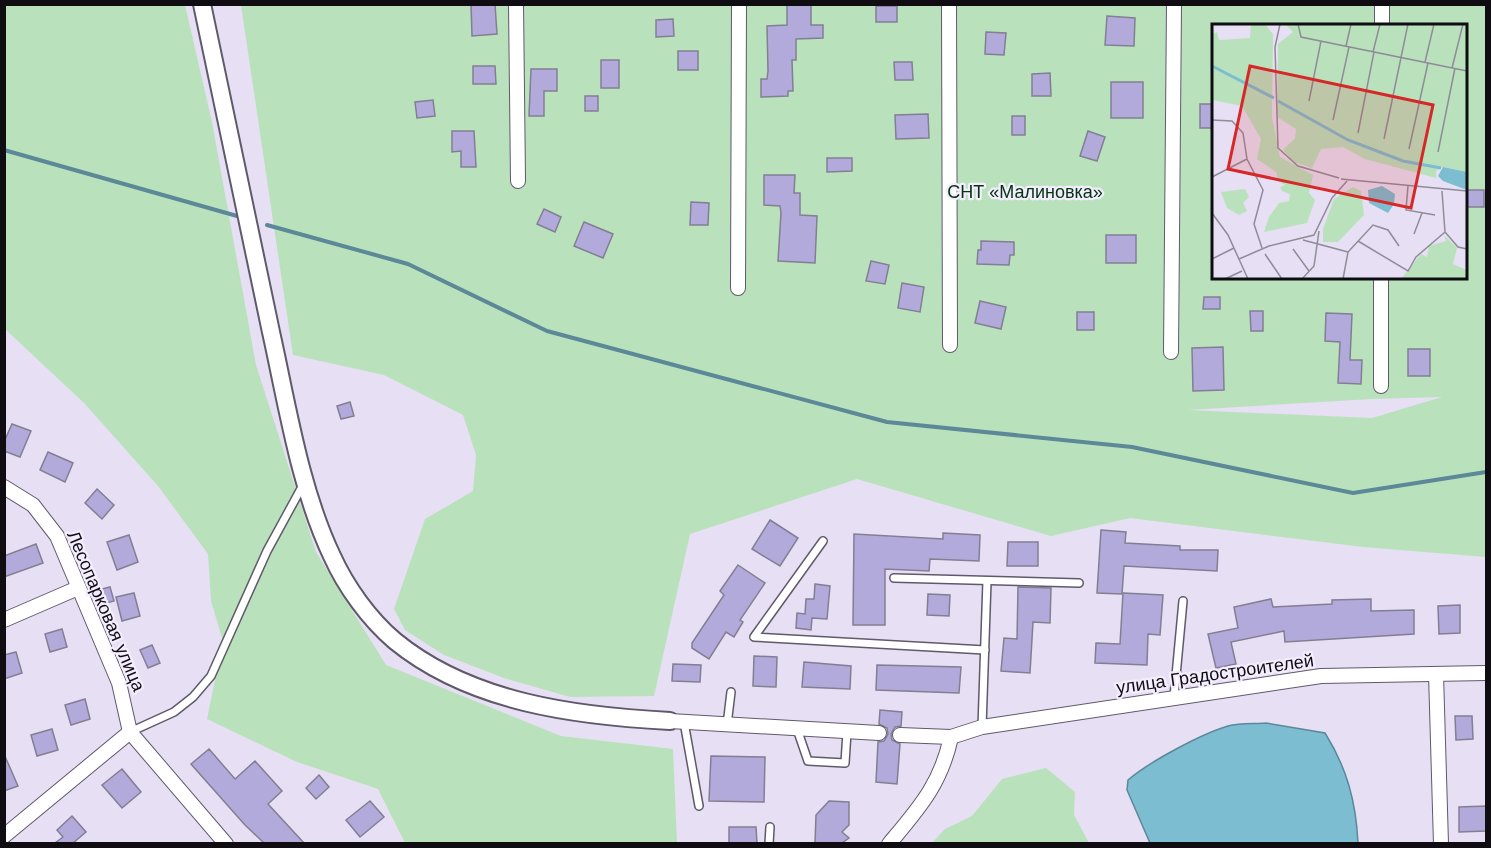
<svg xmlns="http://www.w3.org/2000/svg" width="1491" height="848" viewBox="0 0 1491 848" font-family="Arial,sans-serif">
<rect width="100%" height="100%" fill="#e7dff3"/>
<g fill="#b9e2bc" fill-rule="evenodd">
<path d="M4,5h181l27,117 44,243 60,187 70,113 175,71 112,13 4,94h-272l-27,-54 -81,-27 -90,-43 16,-78 -12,-40 -3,-47 -50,-68 -73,-82 -80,-75z"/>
<path d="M241,5h1245v552l-123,-10 -233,-29 -79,18 -194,-57 -167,55 -36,162 -84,1 -66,-19 -60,-23 -39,-25 -11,-21 31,-90 48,-28 3,-36 -13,-40 -79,-40 -91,-20zM1214,26h252v252h-252zM1442,397l-70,21 -184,-8 184,-11z"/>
<path d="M1046,768l29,24 -1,23 15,28h-157l13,-14 27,-13 30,-37z"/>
</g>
<path fill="#7dbdd1" stroke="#5c8898" stroke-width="1.5" d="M1266,723l59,10c22,35 31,69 33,110h-208l-23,-53 1,-10c21,-18 73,-46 100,-54 12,-3 26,-2 38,-3z"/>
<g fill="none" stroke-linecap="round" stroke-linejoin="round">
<g stroke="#5c8898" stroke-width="4">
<path d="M4,150l233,66"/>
<path d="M267,225l141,39 139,67 340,91 245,25 221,46 133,-21"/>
</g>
</g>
<g fill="#b3aadc" stroke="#827f92" stroke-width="1.5">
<path d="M471,4h24l2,30 -25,2z"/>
<path d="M787,4h24v21h12v13l-27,1v21h-4l1,31h-5v5l-27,1v-18h6l1,-8 -1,-45 20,-1z"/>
<rect x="876" y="6" width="21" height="16"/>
<path d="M1107,16l28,2 -1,28 -29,-1z"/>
<path d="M673,19l1,17 -18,1v-17z"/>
<path d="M986,32l20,1 -2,22 -19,-1z"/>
<rect x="678" y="51" width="20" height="19"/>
<rect x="601" y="60" width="18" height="28"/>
<path d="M894,62h18l1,18h-18z"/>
<path d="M473,66h22l1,18h-23z"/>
<path d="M531,69h26v22h-13v25h-15z"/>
<path d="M1050,73l1,23h-19v-22z"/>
<rect x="1111" y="82" width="32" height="36"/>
<rect x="585" y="96" width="13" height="15"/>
<path d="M433,100l2,16 -18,2 -2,-16z"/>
<rect x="1200" y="104" width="14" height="24"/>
<path d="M928,114l1,24 -33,1 -1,-24z"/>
<rect x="1012" y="116" width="13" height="19"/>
<path d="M452,131h22l2,36h-15v-16l-9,1z"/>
<path d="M1088,131l17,6 -8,24 -17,-5z"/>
<path d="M827,158h25v13l-25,1z"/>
<path d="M764,175h31l-1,18h6v22l17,1 -2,47 -37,-2 3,-48 -1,-7 -16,-1z"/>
<rect x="1466" y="190" width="18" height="17"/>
<path d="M691,202l18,1 -1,22h-18z"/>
<path d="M544,209l17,8 -6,15 -18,-8z"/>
<path d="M584,222l29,12 -10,24 -29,-12z"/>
<rect x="1106" y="235" width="30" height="28"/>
<path d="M981,241l33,1v13h-4l-1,10 -32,-1 1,-14h3z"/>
<path d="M871,261l18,4 -4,19 -19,-3z"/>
<path d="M902,283l22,4 -4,25 -22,-4z"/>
<path d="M1204,297h16v12h-17z"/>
<path d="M980,301l26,6 -5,22 -26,-6z"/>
<path d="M1250,311h13v20h-12z"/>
<rect x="1077" y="312" width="17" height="18"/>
<path d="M1326,313l26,1 -2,46h12l-1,24 -23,-1 2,-41 -15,-1z"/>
<path d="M1223,347l1,43 -31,1 -1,-43z"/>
<rect x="1408" y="349" width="22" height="27"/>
<path d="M350,402l4,14 -13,3 -4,-13z"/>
<path d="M12,424l19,7 -11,26 -16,-6v-9z"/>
<path d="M48,452l25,11 -8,19 -25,-12z"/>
<path d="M97,489l17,16 -12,14 -17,-16z"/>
<path d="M770,520l28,18 -18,28 -28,-17z"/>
<path d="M1101,530l25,2 -1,11 55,3v4h38l-1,21 -93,-5 -2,28 -25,-1z"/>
<path d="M943,533l37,2 -1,26 -49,-2 -1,12 -44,-2v56h-32l1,-91 89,5z"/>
<path d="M129,535l9,27 -21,8 -10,-28z"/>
<path d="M1008,542h30v24h-31z"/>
<path d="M36,544l7,19 -39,14v-21z"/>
<path d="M738,565l27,18 -25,37 3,2 -9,15 -8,-5 -17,27 -17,-11v-5l32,-48 -4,-4z"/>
<path d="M815,584l15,2 -3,33 -15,-1 -1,12 -15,-2 1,-15 8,1 1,-15h8z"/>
<path d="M110,587l4,14 -16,4 -4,-14z"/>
<path d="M1018,587l33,1 -1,35 -17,-1 -3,51 -29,-2 3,-33 13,1z"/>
<path d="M134,593l6,23 -18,5 -6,-24z"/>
<path d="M1123,593l40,2 -3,40 -12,-1 -1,31 -52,-2 1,-20 24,1z"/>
<path d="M928,594l22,1 -1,21 -22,-1z"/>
<path d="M1271,599l2,8 59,-3v-4l39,-1v12l43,-1v24l-129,8 -1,-11 -53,11 5,22 -20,4 -8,-34 30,-6 -4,-21z"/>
<path d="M1460,605v28l-21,1 -1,-28z"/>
<path d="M62,629l5,18 -17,5 -5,-18z"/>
<path d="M152,645l8,18 -12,5 -8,-18z"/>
<path d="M16,652l6,21 -18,6v-24z"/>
<path d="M754,656l23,1 -1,30 -23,-1z"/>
<path d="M804,662l47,4 -1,23 -48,-2z"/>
<path d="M673,664l28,1 -1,17 -28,-1z"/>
<path d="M877,665l84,2 -2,26 -83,-3z"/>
<path d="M85,699l5,20 -19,6 -6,-20z"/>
<path d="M880,710l22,2 -1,14 -6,1 -4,7 1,6 8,4 -3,40 -21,-2 2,-40 6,-1 4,-7 -1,-6 -8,-4z"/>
<path d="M1455,716h17l1,23 -17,1z"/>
<path d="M52,729l6,21 -21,6 -6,-21z"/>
<path d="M209,749l26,30 20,-18 27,30 -14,13 36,39h-40l-19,-18 -54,-61z"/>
<path d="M4,754l14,32 -14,5z"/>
<path d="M711,756l54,1 -1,45 -55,-1z"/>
<path d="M122,769l19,23 -19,16 -20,-23z"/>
<path d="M319,775l10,12 -13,12 -10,-11z"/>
<path d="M370,801l14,16 -24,20 -14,-17z"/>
<path d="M829,801l20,1v23l-7,7 7,6 -7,5h-27l1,-28z"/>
<path d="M1486,806v25l-27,1v-25z"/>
<path d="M72,816l14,16 -13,11h-18l8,-6 -6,-7z"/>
<path d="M729,827h27l1,16h-28z"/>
</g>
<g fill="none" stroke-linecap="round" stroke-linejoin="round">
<defs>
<g id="service">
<path d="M823,541l-69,96 231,13"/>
<path d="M894,578l185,5"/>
<path d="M1174,697l9,-96"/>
<path d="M684,722l15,84"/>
<path d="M727,725l4,-33"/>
<path d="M982,727l5,-146"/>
<path d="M797,729l11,32 37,2 2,-31"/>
<path d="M130,732l44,-20 19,-15 18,-21 56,-125 36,-66"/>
<path d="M769,844l1,-17"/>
</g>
<g id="minor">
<path d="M516,4l2,177"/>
<path d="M949,4l1,341"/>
<path d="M1382,26v-22"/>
<path d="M738,288l1,-284"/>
<path d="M1171,352l3,-348"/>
<path d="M1381,386v-108"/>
<path d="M4,487l29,18 24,31 62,147 11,49 96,112"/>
<path d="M4,620l74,-32"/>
<path d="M1436,674l5,170"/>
<path d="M670,721l209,12"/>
<path d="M900,735l51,2 31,-10 339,-51 165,-3"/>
<path d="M4,836l126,-104"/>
<path d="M889,844c30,-36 52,-60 62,-107"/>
</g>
<path id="tertiary" d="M202,4c23,110 46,219 69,328 16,72 29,157 61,224 14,31 37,63 63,85 76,62 181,75 275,80"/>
</defs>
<use href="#service" stroke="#60596a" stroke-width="10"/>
<use href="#minor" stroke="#60596a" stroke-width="16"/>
<use href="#tertiary" stroke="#60596a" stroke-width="20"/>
<use href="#service" stroke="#fff" stroke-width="7"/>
<use href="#minor" stroke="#fff" stroke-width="14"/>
<use href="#tertiary" stroke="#fff" stroke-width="16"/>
</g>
<g text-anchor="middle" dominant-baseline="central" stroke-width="4.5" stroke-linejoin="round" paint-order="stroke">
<g font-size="18" fill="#02340f" stroke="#f3edfd">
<text x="1025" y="192">СНТ «Малиновка»</text>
</g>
<g font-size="18" fill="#0f0c12" stroke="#f3edfd">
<text transform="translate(106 611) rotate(67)">Лесопарковая улица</text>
<text transform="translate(1215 674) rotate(-8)">улица Градостроителей</text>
</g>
</g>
<g transform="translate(1212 24)">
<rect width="255" height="255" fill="#e7dff3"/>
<path d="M39,0h14l8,10 -1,83 8,40 33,18 -4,18 6,7 -8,23 -43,9 5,-15 10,-14 10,-2 1,-7 -8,-3 -2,-4 5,-2 -6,-3 -3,-10 -19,-13 4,-20 -19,-33 -30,-6v-66l5,-2 2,8 31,-2zM73,0h182v148l-24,-5 -7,4v7l-71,-19 -22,-12 -22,2 -9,19 -18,-6 -11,-12 12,-12 1,-9 -19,-12 1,-73 15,-12zM141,163l8,4 3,24 -26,27h-15v-13l11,-30zM33,165l4,8 -6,6 4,8 -8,4 -12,-7 -6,-16zM232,211l13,13 -4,16 14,6v9h-66l20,-25 6,3 2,-11 17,-5z" fill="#b9e2bc"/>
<path d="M231,143l24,5v18l-24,-9 -5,-5zM170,162l13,8 -1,10 -6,9 -19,-10 -1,-13z" fill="#7dbdd1"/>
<path fill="none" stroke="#7dbdd1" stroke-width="3" d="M0,42l62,32M66,77l70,39 55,21 38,7"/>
<path fill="none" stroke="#918b99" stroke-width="1.5" d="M68,0l-5,23 3,101 20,18 41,12M86,0l3,13 166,34M134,22l5,-22M161,28l7,-28M213,38l9,-38M240,44l11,-44M97,77l12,-60M0,96l20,1 11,12 4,26 16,31 -9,34 8,24M121,96l16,-73M146,109l16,-81M172,115l24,-115M197,125l19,-86M226,128l17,-84M0,153l35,-18M129,155l126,12M196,162l-2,24 29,5M0,189l16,22 20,44M233,208l13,15 9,2M202,210l8,-21M91,216l45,12M146,217l50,30 8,-14 29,-25 -3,-41M81,225l16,22M53,230l17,25M0,235l22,-11M27,235l30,-13 45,-11 18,-37 15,-17M13,255l17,-8M90,255l12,-13 5,-35M131,255l5,-27 25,-27 15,5 11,16"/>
<path fill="#d62828" fill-opacity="0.15" stroke="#d62828" stroke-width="3" d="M38,42l183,39 -22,103 -183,-39z"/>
<rect width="255" height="255" fill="none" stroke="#0f0c12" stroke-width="3"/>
</g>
<rect width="1491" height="848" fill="none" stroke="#0f0c12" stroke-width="12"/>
</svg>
